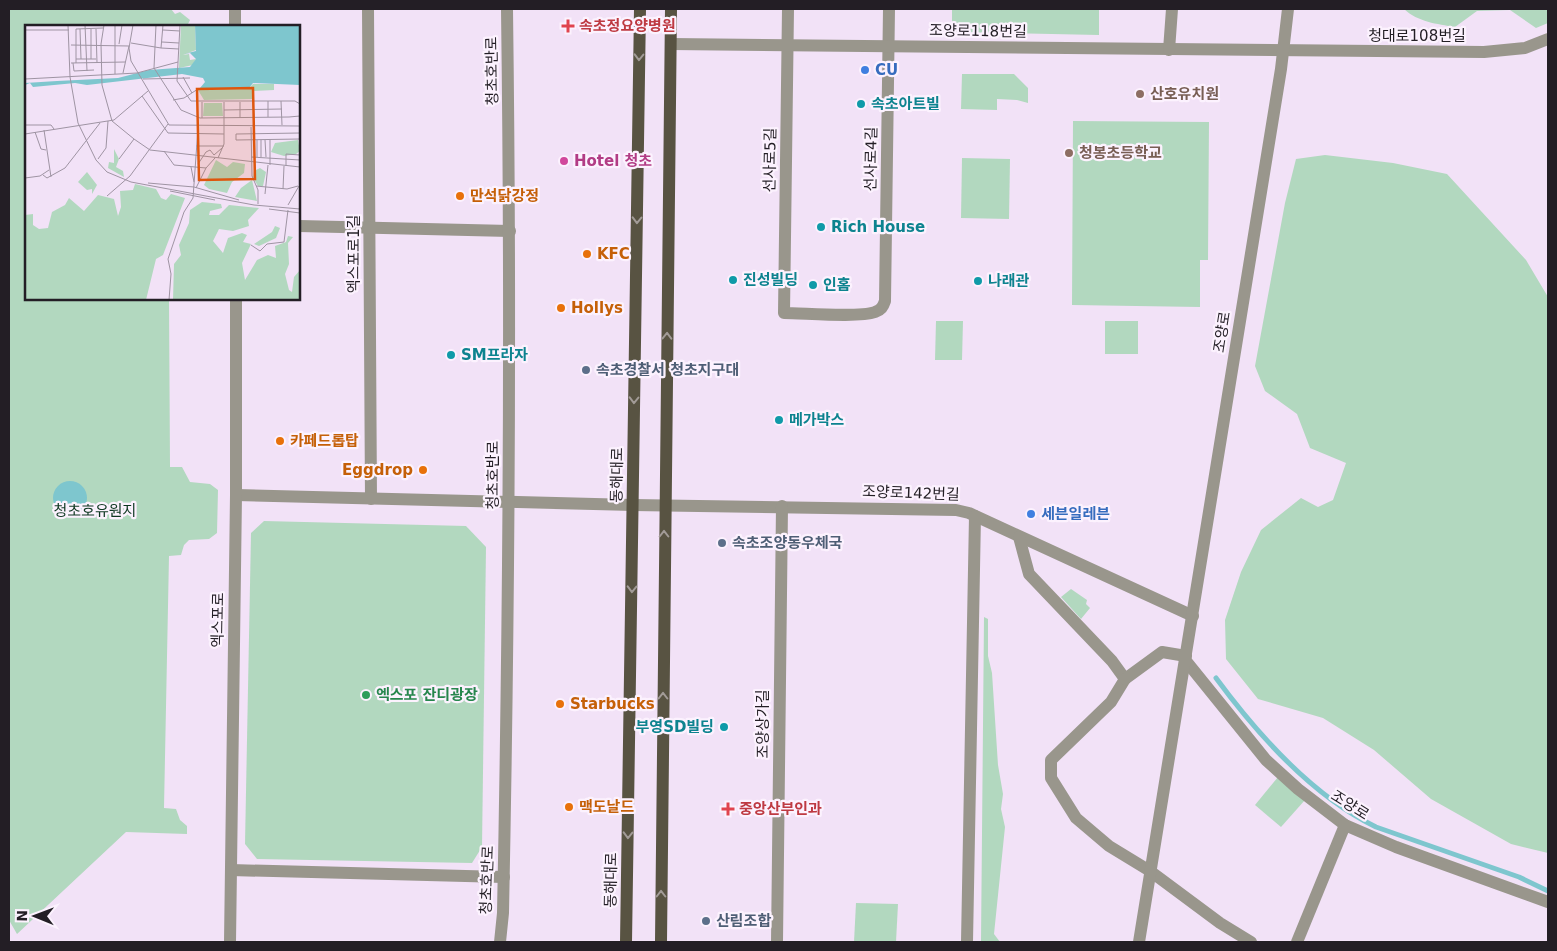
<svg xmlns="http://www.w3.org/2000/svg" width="1557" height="951" viewBox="0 0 1557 951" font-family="'DejaVu Sans','Noto Sans KR',sans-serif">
<rect width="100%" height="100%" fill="#f2e2f7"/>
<g fill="#b2d8bf">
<path d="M9,9h162l4,5 5,-2 10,8 -3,6h-161v273h143l1,168h12l8,15 20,2 8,6 -1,43 -8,6 -20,1 -5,5 -3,10 -12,1 -5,252 12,1 4,11 7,6v8l-61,-2 -109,102 -8,-14z"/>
<path d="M952,9h147v26l-147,-3z"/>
<path d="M1404,9h144v14l-12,5 -26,-18 -33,1 -22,16c-18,-3 -37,-5 -51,-18z"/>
<path d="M962,74h52l14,14v15l-11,-3 -20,-1v11l-36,-1z"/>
<path d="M1073,121l136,1 -1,138h-8v47l-128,-2z"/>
<path d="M1325,155l68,8 54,11 79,86 22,37v556l-37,-9 -80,-45 -57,-49 -51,-32 -65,-19 -32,-40 -1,-39 16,-48 20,-42 40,-32 17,9 15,-7 13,-37 -36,-15 -13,-34 -32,-23 -10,-25 30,-163 11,-44z"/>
<path d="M962,158l48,1 -1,60 -48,-1z"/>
<path d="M936,321h27l-1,39h-27z"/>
<rect x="1105" y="321" width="33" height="33"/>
<path d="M264,521l202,5 20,21 -4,300 -10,16 -215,-4 -12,-15 6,-311z"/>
<path d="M1071,589l16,11 -1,4 4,4 -9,11 -20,-22z"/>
<path d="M984,617l4,2v37l4,17 6,92 5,29 -2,15 4,18 -11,107 6,8h-19z"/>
<path d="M1278,777l27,23 -24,27 -26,-22z"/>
<path d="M856,903l42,1 -2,38h-42z"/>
</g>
<circle fill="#7ec6ce" cx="70" cy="498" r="17"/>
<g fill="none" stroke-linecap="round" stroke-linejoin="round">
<path stroke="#7ec6ce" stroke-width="5" d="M1216,678c42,57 96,118 160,149l143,50 29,14"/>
<g stroke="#99968c" stroke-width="12">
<path d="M235,9v17"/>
<path d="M368,9l3,490"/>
<path d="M788,9l-4,304c20,0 75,5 91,-1 6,-2 8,-5 10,-11l4,-292"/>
<path d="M671,44l813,8 41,-4 23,-9"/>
<path d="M1169,50l3,-41"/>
<path d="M299,226l211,5"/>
<path d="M236,495l397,10 323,5 13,3 224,103"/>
<path d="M1019,537l10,37 83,87 13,18 -14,23 -60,58v18l25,40 33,28 41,25 70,52 31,19"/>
<path d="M1186,661l80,99 32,29 47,36 51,22 152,55"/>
<path d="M1125,679l37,-27 24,4"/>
<path d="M231,870l273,7"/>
<path d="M230,942l6,-447v-196"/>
<path d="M500,942l3,-29c6,-302 8,-603 4,-904"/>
<path d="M777,942l5,-436"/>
<path d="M967,942l8,-426"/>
<path d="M1139,942l142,-873 7,-60"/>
<path d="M1297,942l48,-117"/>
</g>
<g stroke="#585342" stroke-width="12">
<path d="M626,942l14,-933"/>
<path d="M661,942l10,-933"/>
</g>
</g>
<defs><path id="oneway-chevron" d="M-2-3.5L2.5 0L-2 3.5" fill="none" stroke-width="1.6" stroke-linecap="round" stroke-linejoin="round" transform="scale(1.25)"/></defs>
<g stroke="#a29b97">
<use href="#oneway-chevron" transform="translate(639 57) rotate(91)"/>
<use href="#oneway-chevron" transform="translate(637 220) rotate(91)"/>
<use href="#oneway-chevron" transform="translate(667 336) rotate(-89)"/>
<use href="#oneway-chevron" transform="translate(634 400) rotate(91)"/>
<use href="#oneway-chevron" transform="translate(664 534) rotate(-90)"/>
<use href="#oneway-chevron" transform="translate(632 589) rotate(91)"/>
<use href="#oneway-chevron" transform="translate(663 696) rotate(-90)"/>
<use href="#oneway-chevron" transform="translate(628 835) rotate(91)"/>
<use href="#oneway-chevron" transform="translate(661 894) rotate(-90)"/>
</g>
<g fill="#e0444e" stroke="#fcf2fe" stroke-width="2">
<path d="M565.5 18.5h5v5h5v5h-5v5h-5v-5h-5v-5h5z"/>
<path d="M725.5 801.5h5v5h5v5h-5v5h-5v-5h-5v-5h5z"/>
</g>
<g fill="#3f7fe0" stroke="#fcf2fe" stroke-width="2">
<circle cx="865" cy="70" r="5"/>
<circle cx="1031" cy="514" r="5"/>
</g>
<g fill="#8d6e63" stroke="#fcf2fe" stroke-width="2">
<circle cx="1140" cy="94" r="5"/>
<circle cx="1069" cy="153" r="5"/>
</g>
<g fill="#0f9aa8" stroke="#fcf2fe" stroke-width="2">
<circle cx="861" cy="104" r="5"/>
<circle cx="821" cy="227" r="5"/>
<circle cx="733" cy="280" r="5"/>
<circle cx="978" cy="281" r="5"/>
<circle cx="813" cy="285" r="5"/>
<circle cx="451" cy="355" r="5"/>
<circle cx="779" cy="420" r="5"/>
<circle cx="724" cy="727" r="5"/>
</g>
<circle fill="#d1479c" stroke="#fcf2fe" stroke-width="2" cx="564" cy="161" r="5"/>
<g fill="#e8710a" stroke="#fcf2fe" stroke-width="2">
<circle cx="460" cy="196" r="5"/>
<circle cx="587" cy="254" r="5"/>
<circle cx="561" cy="308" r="5"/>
<circle cx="280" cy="441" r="5"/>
<circle cx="423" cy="470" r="5"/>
<circle cx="560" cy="704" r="5"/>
<circle cx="569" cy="807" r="5"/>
</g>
<g fill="#5c6f8a" stroke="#fcf2fe" stroke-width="2">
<circle cx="586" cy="370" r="5"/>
<circle cx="722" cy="543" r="5"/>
<circle cx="706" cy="921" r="5"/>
</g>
<circle fill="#2e9e5b" stroke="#fcf2fe" stroke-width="2" cx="366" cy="695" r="5"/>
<g text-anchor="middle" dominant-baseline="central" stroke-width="4.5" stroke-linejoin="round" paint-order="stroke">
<g font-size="15" font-weight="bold" fill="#be3a42" stroke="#fcf2fe" text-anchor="start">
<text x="579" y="26">속초정요양병원</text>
<text x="739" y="809">중앙산부인과</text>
</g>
<g font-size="15" fill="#231e25" stroke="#fcf2fe">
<text transform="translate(978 31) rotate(1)">조양로118번길</text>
<text x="1417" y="36">청대로108번길</text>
<text transform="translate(492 71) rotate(-91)">청초호반로</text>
<text transform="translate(871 159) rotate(-89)">선사로4길</text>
<text transform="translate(770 160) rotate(-89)">선사로5길</text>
<text transform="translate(354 254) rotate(-90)">엑스포로1길</text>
<text transform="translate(1222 332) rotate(-81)">조양로</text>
<text transform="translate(493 475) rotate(-90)">청초호반로</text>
<text transform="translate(617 475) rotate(-89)">동해대로</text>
<text transform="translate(911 493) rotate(2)">조양로142번길</text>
<text transform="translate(218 620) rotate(-89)">엑스포로</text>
<text transform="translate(763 724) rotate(-90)">조양상가길</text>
<text transform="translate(1350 805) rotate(32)">조양로</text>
<text transform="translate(487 880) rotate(-88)">청초호반로</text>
<text transform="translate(611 880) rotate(-89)">동해대로</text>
</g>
<g font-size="15" font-weight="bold" fill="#366cbe" stroke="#fcf2fe" text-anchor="start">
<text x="875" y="70">CU</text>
<text x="1041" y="514">세븐일레븐</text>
</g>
<g font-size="15" font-weight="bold" fill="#785e54" stroke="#fcf2fe" text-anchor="start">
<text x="1150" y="94">산호유치원</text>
<text x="1079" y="153">청봉초등학교</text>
</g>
<g font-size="15" font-weight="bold" fill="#0d838f" stroke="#fcf2fe" text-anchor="start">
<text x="871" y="104">속초아트빌</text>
<text x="831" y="227">Rich House</text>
<text x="743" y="280">진성빌딩</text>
<text x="988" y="281">나래관</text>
<text x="823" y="285">인홈</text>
<text x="461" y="355">SM프라자</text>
<text x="789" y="420">메가박스</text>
<text x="714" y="727" text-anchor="end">부영SD빌딩</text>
</g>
<g font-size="15" font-weight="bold" fill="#b23c85" stroke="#fcf2fe" text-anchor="start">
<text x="574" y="161">Hotel 청초</text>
</g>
<g font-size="15" font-weight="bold" fill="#c56008" stroke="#fcf2fe" text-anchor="start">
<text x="470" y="196">만석닭강정</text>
<text x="597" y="254">KFC</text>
<text x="571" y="308">Hollys</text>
<text x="290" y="441">카페드롭탑</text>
<text x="413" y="470" text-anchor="end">Eggdrop</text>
<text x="570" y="704">Starbucks</text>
<text x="579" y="807">맥도날드</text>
</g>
<g font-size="15" font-weight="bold" fill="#4e5e75" stroke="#fcf2fe" text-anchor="start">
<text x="596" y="370">속초경찰서 청초지구대</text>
<text x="732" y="543">속초조양동우체국</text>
<text x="716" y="921">산림조합</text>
</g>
<g font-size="15" fill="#0c361f" stroke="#fcf2fe">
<text x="95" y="511">청초호유원지</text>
</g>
<g font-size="15" font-weight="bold" fill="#27864d" stroke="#fcf2fe" text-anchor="start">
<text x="376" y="695">엑스포 잔디광장</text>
</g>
</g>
<g transform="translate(25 25)">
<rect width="275" height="275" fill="#f2e2f7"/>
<path d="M156,0h14l1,25 -13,5 6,-1 1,6 6,-1 -3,6 -14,3zM228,59h21v6l-21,1 -1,8 -48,1 -6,-10 51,-2zM179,78h18l1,13h-20zM273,115l2,11 -4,3 -12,2 -13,-4 4,-9zM89,124l5,10 -3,8 7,4 1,6 -16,-9 1,-6 5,1zM191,135l11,7 6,-5 12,2 -1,9 -12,9 -5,11 -18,-4 -5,-4zM235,143l6,4 -3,14h-5l-5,-8 1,-7zM62,147l10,13 -5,9v-5l-5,1 -9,-8zM227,155l5,21 -22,-4 6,-9zM110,159l21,5 5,9 5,2 5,-6 14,4 -22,57 -7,4 -10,41h-121v-85l8,-1v11l6,4 9,-1 4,-16 13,-7 4,-7 15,13 14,-16 16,4 4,17 3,-9 -1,-16 13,-1zM177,177l19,2 1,4 -12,3 -1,4h10l10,-10 30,3 -11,12 1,6 -16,5 -14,-2 -6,12 10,12 5,-15 14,-5 5,2 -4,7 8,2 -9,19 3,17 12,-20 11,-5 8,3 -1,-12 11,-4 2,-6 5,1 -5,6 1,21 -4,10 4,16 3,2 2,-15 6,-7v-25v55h-127l1,-36 7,-9 -2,-10 10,-22 1,-13zM250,201l5,2 -4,10 -17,8 -5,-2 18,-12z" fill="#b2d8bf"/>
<path d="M170,0h105v60l-47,-2 -4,5h-49l5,-6 -2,-4 -21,-4 -95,11 -12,-2 -42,4 -3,-4 -5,2v-2l32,-2 61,-3 31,-8 41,-3 6,-8 -6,-6 -6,1 12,-3z" fill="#7ec6ce"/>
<path fill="none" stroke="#9f94a3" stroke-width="1" d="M43,0l2,52 8,46 18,37 11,12 24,10 123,23 46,4M60,0l2,46M79,0l-3,19 1,41 10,36 22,18 16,11 150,17M108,0l-4,23 2,13 38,64 131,1M131,0l-2,43 27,42 19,8 89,-1 11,-1v-12M138,0l-2,23 18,1M155,0l-3,56 14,20h104l5,3M55,4l1,30M66,4v30M71,4l1,34M0,5h44M138,5l17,1M137,17l17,1M106,18l30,5M94,19l3,-19M46,20l58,1 -6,27M51,34h20M46,38l54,-1M48,38l1,8 20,-1M51,38v-34l27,-1M90,49v-49M158,52l9,16M0,54l112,-6 41,-11M118,54l47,-1M117,71l26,37 56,1M148,75l11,-2 14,-9M243,76v16M256,76l1,24M228,77l1,16M199,85l58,-1M177,93v-16M215,93v-16M0,100h26l3,4M226,102l1,49 6,14v14M19,105l7,47M10,107l6,17 5,1M275,108l-64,1v6l64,-1M0,109l89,-14 34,-29M232,115v17M240,115l1,17M171,121h28M139,126l10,14 32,3M226,132l49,3M236,132v-17M193,133l6,-14v-42M73,134l8,-11 2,-27M94,134l15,-20M173,139l8,-12 4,-2 4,5 8,-7M245,140v-25M261,141v-12l14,1M166,142l3,15M18,150l4,3 18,-10 35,-45M0,153l15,-2 9,-6M123,158l46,4 45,13M231,161l31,3 11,-3M171,163l10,-20 9,-10M258,164l1,-23M145,166l45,9M240,169l3,-29M82,171l23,-20 38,-52M263,180l11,-19M244,184l31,4M226,220l9,6 7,-7 17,-2 4,-32M144,275l2,-26 -3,-15 16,-47 9,-14 5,-70"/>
<path fill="#de560d" fill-opacity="0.15" stroke="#de560d" stroke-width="2.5" d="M228,63l2,91 -56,1 -2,-91z"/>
<rect width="275" height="275" fill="none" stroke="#231e25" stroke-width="2.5"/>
</g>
<rect width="1557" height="951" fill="none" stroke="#231e25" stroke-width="20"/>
<g transform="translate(35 916) rotate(271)" stroke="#fcf2fe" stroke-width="4" paint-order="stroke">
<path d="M0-4L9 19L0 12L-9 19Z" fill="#231e25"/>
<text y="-8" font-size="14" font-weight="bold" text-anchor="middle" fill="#231e25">N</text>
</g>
</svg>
